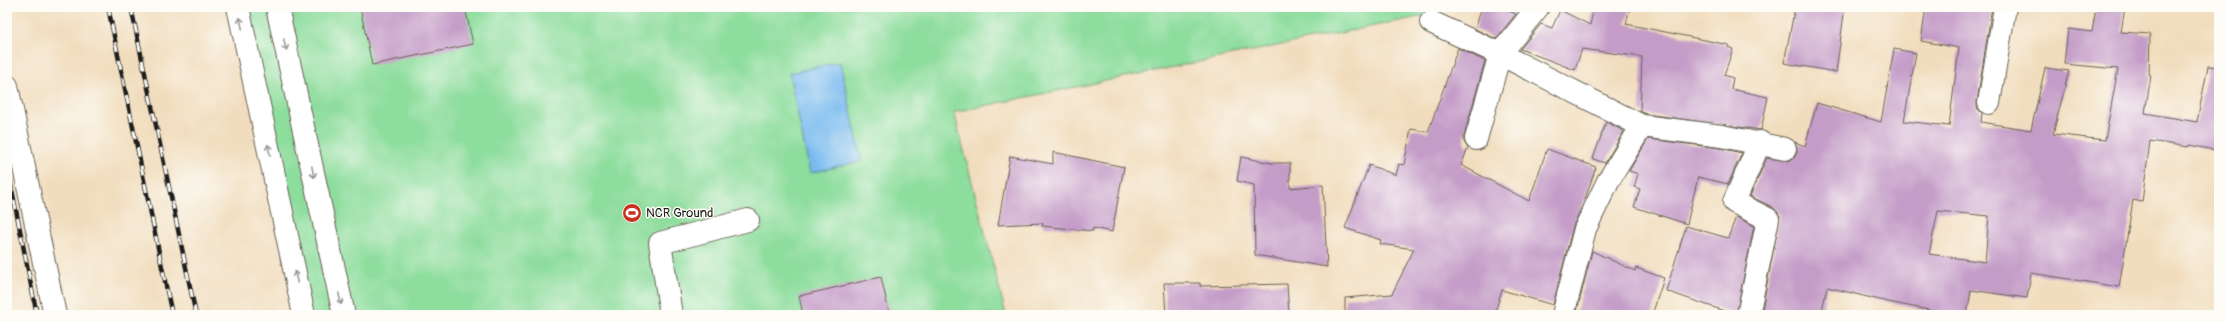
<svg xmlns="http://www.w3.org/2000/svg" width="2226" height="322" viewBox="0 0 2226 322" font-family="Pangolin,sans-serif">
<rect width="100%" height="100%" fill="#fdfcf7"/>
<filter id="ink" filterUnits="userSpaceOnUse"><feTurbulence type="fractalNoise" baseFrequency=".025" numOctaves="2"/><feDisplacementMap in="SourceGraphic" scale="8" xChannelSelector="R" yChannelSelector="G"/><feConvolveMatrix kernelMatrix="1 2 1 2 8 2 1 2 1" color-interpolation-filters="sRGB"/></filter>
<filter id="wash" filterUnits="userSpaceOnUse"><feTurbulence type="fractalNoise" baseFrequency=".012" numOctaves="4" result="noise"/><feDisplacementMap in="SourceGraphic" scale="16" xChannelSelector="R" yChannelSelector="G"/><feGaussianBlur stdDeviation="0.9" result="paint"/><feColorMatrix in="noise" values="0 0 0 0 0 0 0 0 0 0 0 0 0 0 0 0 0 1.4 0 .05"/><feComposite in="paint" operator="in"/></filter>
<g filter="url(#wash)">
<rect width="100%" height="100%" fill="#f1ddbd"/>
<path fill="#8ddd9d" stroke="#547c5c" d="M239,7h1187l2,8 -474,97 52,203h-700z"/>
<path fill="#7abbef" stroke="#4b6c86" d="M840,62l22,99 -52,12 -21,-100z"/>
<g id="blocks">
<g fill="#c49cc8" fill-rule="evenodd">
<path d="M360,7h105l8,37 -101,21z"/>
<path d="M1482,7h17l17,7 -20,25 -21,-10z"/>
<path d="M1594,7h36l-4,17 103,21 -1,2 5,2 -9,26 9,3 -2,11 37,8 -7,33 -115,-16 -6,-3 2,-54 -60,-8 -7,21 -55,-21 21,-25 11,4 8,-18 30,15z"/>
<path d="M1795,7h50l-9,65 -52,-9z"/>
<path d="M1926,7h66l-15,94v7l5,5 -1,9 50,8 14,-62 24,3 -16,63 52,6 13,-71 -54,-5 4,-35 24,3 4,-25h29l-4,25 29,2 -1,40 2,1 -6,38 52,9 11,-56 11,1v84l-30,-6 -1,2 -38,-6 -8,61 -9,-2 -14,87 -88,-14 -4,25 -56,-8 -4,25h-13l-66,-13 -61,-15 -6,28h-60l19,-99 -6,-8 -24,-12 17,-38 22,3 5,-3 3,-6 -2,-10 10,4 12,-43 64,19 13,-73 22,4 -12,68 45,5 10,-78 -38,-7zM1938,211l51,5 -4,46 -56,-8z"/>
<path d="M1458,48l27,13 -21,75v6l4,6 -7,17 68,36 18,-52 49,18 -12,35 -11,24 -20,79 -51,-15 -8,25h-149v-17l47,-4 22,-45 -34,-5 1,-4 -36,-12 24,-63 27,10 3,-11 5,1 7,-36 17,3z"/>
<path d="M1606,122l18,9 -19,32 -12,-4z"/>
<path d="M1648,139l72,9 22,5 -14,31 -30,-7 -11,47 -53,-17 6,-18 -6,-2 4,-13 -9,-3z"/>
<path d="M1053,152l71,15 -12,65 -19,-4v3l-51,-5 1,-3 -45,2 12,-69 43,8z"/>
<path d="M1241,157l31,6h18v25l33,-3 4,82 -72,-12 -1,-70 -17,-4z"/>
<path d="M1736,217l18,9 -18,89 -70,-24 20,-65 42,12z"/>
<path d="M1592,251l43,20 1,-3 28,10 -12,37h-76z"/>
<path d="M881,277l8,35 -13,3h-73l-4,-19z"/>
<path d="M1164,283h36v3l87,-2 2,31h-123z"/>
</g>
</g>
</g>
<g filter="url(#ink)">
<use href="#blocks" fill-opacity="0" stroke="#676054" stroke-width="1"/>
<g fill="none" stroke-linecap="round" stroke-linejoin="round">
<defs>
<g id="street">
<path d="M238,7l66,308"/>
<path d="M277,7l67,308"/>
<path d="M1431,22l69,32 142,72 80,10 63,13"/>
<path d="M7,86l48,229"/>
<path d="M1989,103l16,-96"/>
<path d="M1476,139l24,-85 38,-47"/>
<path d="M671,315l-11,-72 88,-23"/>
<path d="M1563,315l22,-86 23,-48 34,-55"/>
<path d="M1748,315l20,-96 -34,-17 26,-60"/>
</g>
</defs>
<use href="#street" stroke="#676054" stroke-width="24"/>
<use href="#street" stroke="#fff" stroke-width="22"/>
<defs>
<g id="rail">
<path d="M108,7l64,308"/>
<path d="M131,7l65,308"/>
<path d="M7,165l30,150"/>
</g>
</defs>
<use href="#rail" stroke="#1c1c1c" stroke-width="4.5"/>
<use href="#rail" stroke="#fdfcf7" stroke-width="3" stroke-dasharray="9" stroke-linecap="butt"/>
</g>
<defs><path id="oneway-shaft" d="M-6 0H5M1.5-3L5.5 0L1.5 3" fill="none" stroke-width="1.6" stroke-linecap="round" stroke-linejoin="round"/></defs>
<g stroke="#999">
<use href="#oneway-shaft" transform="translate(241 23) rotate(-102)"/>
<use href="#oneway-shaft" transform="translate(285 45) rotate(78)"/>
<use href="#oneway-shaft" transform="translate(269 150) rotate(-102)"/>
<use href="#oneway-shaft" transform="translate(313 172) rotate(78)"/>
<use href="#oneway-shaft" transform="translate(296 277) rotate(-102)"/>
<use href="#oneway-shaft" transform="translate(340 299) rotate(78)"/>
</g>
</g>
<defs>
<symbol id="stadium-disc" viewBox="-11 -11 22 22"><circle r="9.5" fill="#c8321e" stroke="#fdfcf7"/><path d="M0-5a6.5 5 0 1 0 0 10a6.5 5 0 1 0 0-10ZM-3.5-1.8h7v3.6h-7Z" fill="#fff"/></symbol>
</defs>
<g fill-rule="evenodd">
<use href="#stadium-disc" x="621" y="202" width="22" height="22"/>
</g>
<g text-anchor="middle" dominant-baseline="central" stroke-width="3" stroke-linejoin="round" paint-order="stroke">
<g font-size="13" fill="#1c1c1c" stroke="#fdfcf7" text-anchor="start">
<text x="646" y="213">NCR Ground</text>
</g>
</g>
<rect width="2226" height="322" fill="none" stroke="#fdfcf7" stroke-width="24"/>
</svg>
